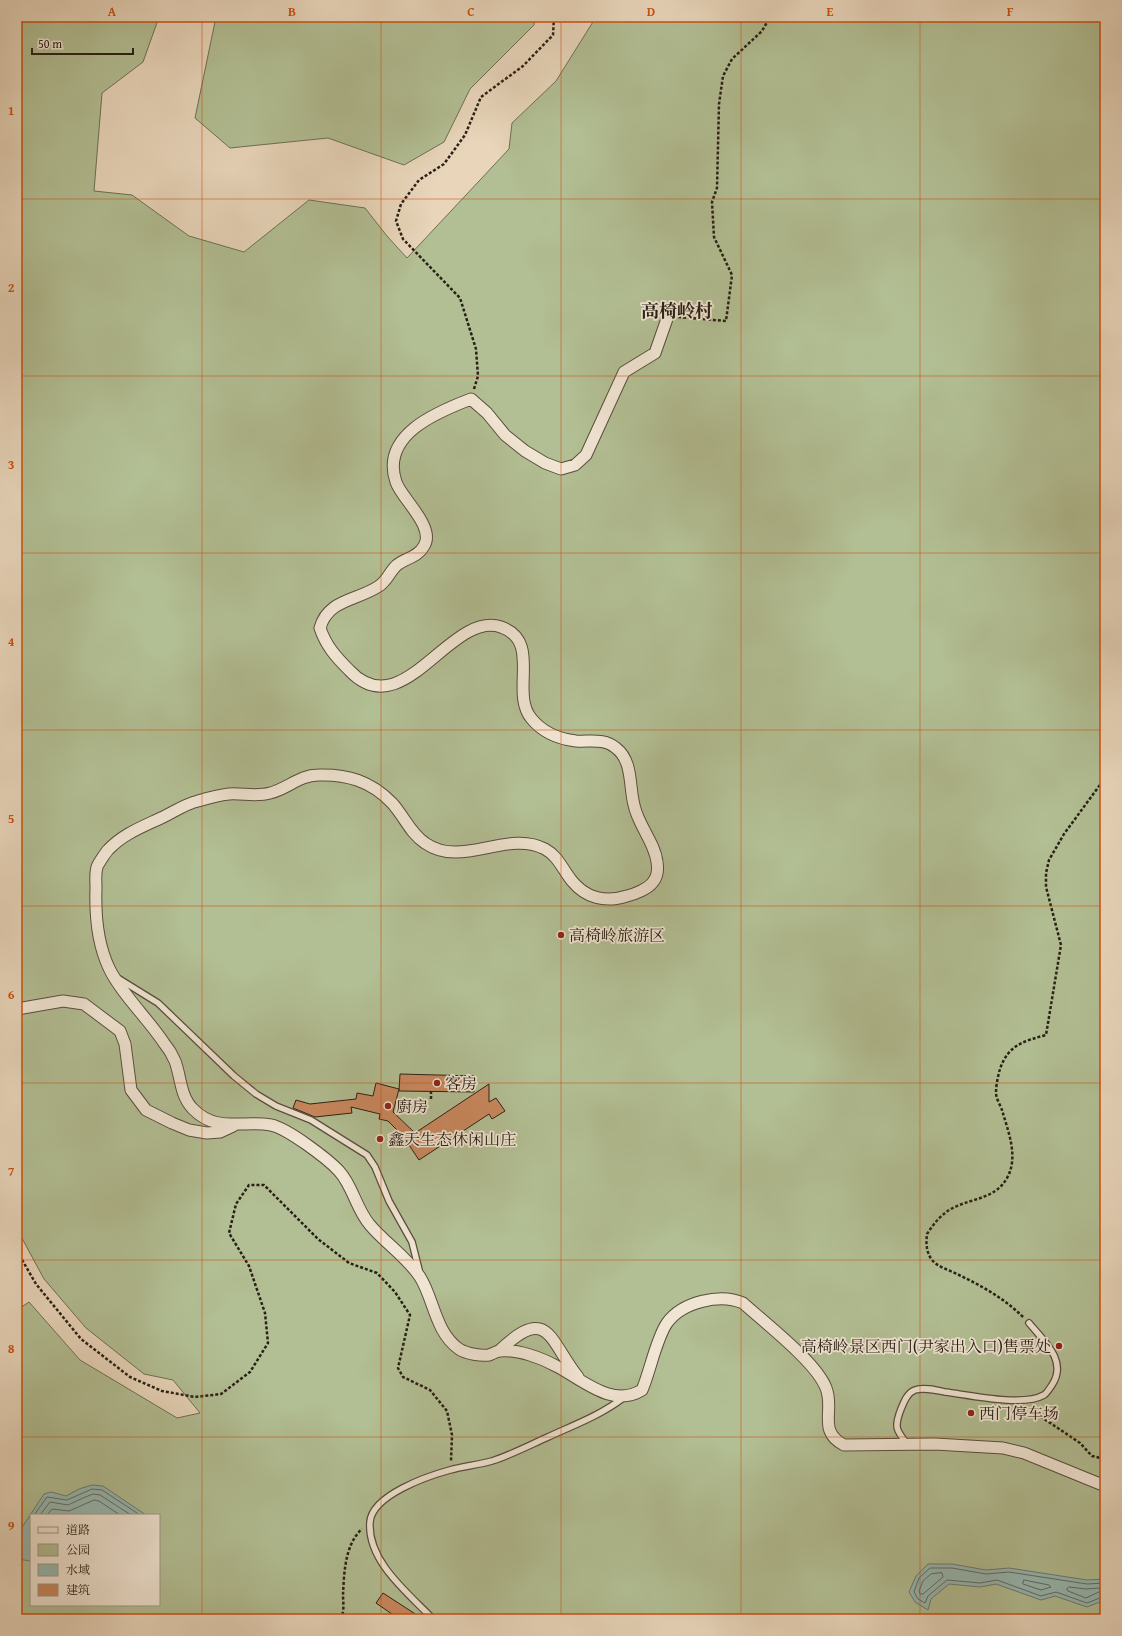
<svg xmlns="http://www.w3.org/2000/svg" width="1122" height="1636" viewBox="0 0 1122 1636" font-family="'Gentium Book Plus','Noto Serif SC',serif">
<rect width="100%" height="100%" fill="#e8d5ba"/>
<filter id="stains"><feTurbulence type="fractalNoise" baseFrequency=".005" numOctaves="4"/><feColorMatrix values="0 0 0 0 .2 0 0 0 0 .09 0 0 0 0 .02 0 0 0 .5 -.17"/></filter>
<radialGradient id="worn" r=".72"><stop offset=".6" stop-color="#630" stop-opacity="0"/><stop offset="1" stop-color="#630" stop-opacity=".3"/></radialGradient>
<g fill="#b2be93" stroke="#6e6f54" fill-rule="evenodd">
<path d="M17,17h142l-16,45 -41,31 -8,98 38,4 57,41 55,16 65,-52 56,8 22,28 20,22 102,-109 3,-26 44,-42 40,-64h509v1602h-1088v-309l12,-8 51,58 97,58 23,-5 -27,-33 -29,-6 -58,-46 -42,-49 -27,-50zM31,1515h128v90h-128z"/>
<path d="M216,17h319l-1,8 -64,64 -26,53 -40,23 -76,-27 -98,10 -35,-30z"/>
</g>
<g fill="#97b8b2" stroke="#6b7b74">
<path d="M92,1485l11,1 43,29h-115v46l-14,-2v-29l4,-1 23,-35 7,-2 15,4 13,-7z"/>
<path d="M928,1564h24l34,6 23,-2 78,12 18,-1v21l-18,7 -32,-11 -14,4 -45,-16 -16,3 -31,-3 -18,15 -3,11 -13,-8 -6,-10 7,-16z"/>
</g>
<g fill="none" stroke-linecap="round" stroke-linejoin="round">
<g stroke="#606c64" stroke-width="1">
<path d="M34,1515l13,-18 20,3 25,-11 10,1 38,25"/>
<path d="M40,1515l10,-13 18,3 15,-7 10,-4 7,1 31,20"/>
<path d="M47,1515l5,-6 17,2 25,-11 5,1 21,14"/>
<path d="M942,1573l1,4 -20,17h-3l-1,-3 4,-10 8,-7z"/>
<path d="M1024,1580l25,5 2,2 -10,3 -18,-6z"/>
<path d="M1105,1583l-18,1 -78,-12 -23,2 -34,-6h-22l-11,10 -5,14 4,7 7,4 3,-7 19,-16 33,3 17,-3 44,16 15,-4 31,11 18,-7"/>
<path d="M1069,1587l17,2 13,-1 2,3 -15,7 -18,-7 -1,-2z"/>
</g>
</g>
<g fill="#ca885e" stroke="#292016">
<path d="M400,1074l75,2 -1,16 -75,-1z"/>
<path d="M376,1083l23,6 -6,23 22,21 74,-49v18l7,-4 9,13 -13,8 -3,-5 -70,46 -16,-24 -15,-15 -9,-2 1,-5 -29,-7 1,6 -37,4 -22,-9 3,-8 14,4 46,-5 1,-6 16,3z"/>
<path d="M383,1593l40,26h-24l-23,-16z"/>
</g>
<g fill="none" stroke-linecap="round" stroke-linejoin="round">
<defs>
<g id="lane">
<path d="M116,977l42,26 76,73 22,18 20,12 35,14 56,35 8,12 14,34 23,41 7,28"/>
<path d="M907,1444c-11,-14 -13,-17 -6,-35 3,-7 6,-16 14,-19 9,-3 21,0 30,2 24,3 78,15 99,3 3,-2 6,-7 8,-10 16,-24 -8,-44 -23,-62"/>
<path d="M433,1619c-25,-26 -66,-58 -63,-97 2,-27 58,-46 80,-52 14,-4 28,-5 42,-9 19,-6 38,-16 56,-24 26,-12 53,-22 75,-39"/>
</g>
<g id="street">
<path d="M668,316l-13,37 -31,19 -38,83 -11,10 -14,4 -16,-6 -20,-12 -20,-16 -18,-22 -16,-14c-34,13 -91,36 -75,83 5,16 40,45 28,64 -6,11 -18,12 -27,19 -7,6 -10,16 -18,21 -22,15 -51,13 -59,42 6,18 16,29 29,42 54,58 101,-60 152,-43 41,14 9,65 30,91 11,14 28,21 45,23 14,1 28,-3 40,7 17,13 13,38 18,57 4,20 21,38 23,57 1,6 1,14 -4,20 -5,7 -18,12 -26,14 -22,7 -41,2 -55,-15 -9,-11 -14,-25 -27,-32 -38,-20 -83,20 -120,-6 -15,-10 -21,-27 -33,-40 -21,-22 -45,-29 -74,-28 -18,0 -31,14 -48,18 -13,4 -28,0 -41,1 -10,1 -21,4 -31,7 -13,3 -24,11 -37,17 -19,9 -38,16 -53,32 -2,2 -10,14 -11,17 -2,7 -1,14 -1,21 -1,28 1,55 13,80 11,24 40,52 55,75 5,6 8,11 11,18 6,16 5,35 18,48 23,24 50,11 78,16 16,3 57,34 68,46 14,15 17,38 31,54 15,18 37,32 50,52 14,22 15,55 39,72 8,5 22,7 30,6 3,-1 6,-3 10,-4 19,-2 43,7 59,16 26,14 55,41 84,23 8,-18 14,-51 25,-67 15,-21 53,-30 76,-20 22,20 73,59 83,85 9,22 -9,43 18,57l91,-1 68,4 21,5 81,33"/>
<path d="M17,1009l46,-8 21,3 36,27 5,13 6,46 15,20 26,13 17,7 18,3 13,-1 13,-6"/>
<path d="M499,1351c50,-48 50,-10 79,26"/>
</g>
</defs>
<use href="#lane" stroke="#594d3f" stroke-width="8"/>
<use href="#street" stroke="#594d3f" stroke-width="13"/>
<g stroke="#292016" stroke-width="2.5" stroke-dasharray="3 2" stroke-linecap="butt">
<path d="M678,317l48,4 6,-46 -18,-38 -2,-35 5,-14 2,-84 4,-28 9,-17 30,-28 8,-14"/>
<path d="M474,389l4,-13 -2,-27 -16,-51 -57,-59 -7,-18 5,-17 18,-24 25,-16 21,-29 16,-38 42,-31 30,-31 1,-18"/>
<path d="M431,1099v-8"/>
<path d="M17,1251l19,33 45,55 49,38 32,14 33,6 26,-3 29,-22 18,-29 -3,-30 -16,-47 -20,-33 7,-29 13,-19h15l54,54 31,24 28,10 18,19 15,23 -12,53 5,9 27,13 17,21 5,24 -1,26"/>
<path d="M1023,1317c-18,-18 -41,-31 -64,-42 -9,-5 -20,-7 -27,-15 -6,-8 -6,-17 -5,-26 7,-11 16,-22 28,-27 19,-9 41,-9 52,-29 12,-21 1,-47 -5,-68 -2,-5 -6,-12 -6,-17 0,-8 2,-17 4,-24 8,-24 24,-28 46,-34l15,-90 -15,-58v-14l3,-13 15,-26 41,-56"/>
<path d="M1028,1408l52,35 12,13 13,3"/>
<path d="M340,1619c5,-6 3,-17 3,-24 1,-22 2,-51 19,-66"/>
</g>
<use href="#lane" stroke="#f0e4d2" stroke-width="5.5"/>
<use href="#street" stroke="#f0e4d2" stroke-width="11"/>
</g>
<path fill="none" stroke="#cb500e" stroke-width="1" stroke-opacity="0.55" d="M202,17v1602M381,17v1602M561,17v1602M741,17v1602M920,17v1602M17,199h1088M17,376h1088M17,553h1088M17,730h1088M17,906h1088M17,1083h1088M17,1260h1088M17,1437h1088"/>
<g fill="#8f2418" stroke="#f0e4d2" stroke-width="1.5">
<circle cx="561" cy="935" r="4"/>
<circle cx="437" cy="1083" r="4"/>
<circle cx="388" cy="1106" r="4"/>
<circle cx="380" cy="1139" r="4"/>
<circle cx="1059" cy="1346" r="4"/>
<circle cx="971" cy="1413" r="4"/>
</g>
<g text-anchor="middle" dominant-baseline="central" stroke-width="3.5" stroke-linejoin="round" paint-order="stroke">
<g font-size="16" fill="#292016" stroke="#f0e4d2" text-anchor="start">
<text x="569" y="935">高椅岭旅游区</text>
<text x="445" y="1083">客房</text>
<text x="396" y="1106">廚房</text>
<text x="388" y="1139">鑫天生态休闲山庄</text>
<text x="1051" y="1346" text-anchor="end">高椅岭景区西门(尹家出入口)售票处</text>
<text x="979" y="1413">西门停车场</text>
</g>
<g font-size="18" font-weight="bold" fill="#292016" stroke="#f0e4d2">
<text x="677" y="310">高椅岭村</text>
</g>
</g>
<rect width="1122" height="1636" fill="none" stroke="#e8d5ba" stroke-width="44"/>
<rect x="30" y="1514" width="130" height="92" fill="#f0e4d2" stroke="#a09687"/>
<rect x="38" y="1527" width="20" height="6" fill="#f0e4d2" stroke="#a09687"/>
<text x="66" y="1534" font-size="12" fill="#292016">道路</text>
<rect x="38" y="1544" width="20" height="12" fill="#b2be93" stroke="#a09687"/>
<text x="66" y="1554" font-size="12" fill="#292016">公园</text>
<rect x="38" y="1564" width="20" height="12" fill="#97b8b2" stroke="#a09687"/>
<text x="66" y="1574" font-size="12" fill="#292016">水域</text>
<rect x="38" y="1584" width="20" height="12" fill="#ca885e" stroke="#a09687"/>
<text x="66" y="1594" font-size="12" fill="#292016">建筑</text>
<path d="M32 48v6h101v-6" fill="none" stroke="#292016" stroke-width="2"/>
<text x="38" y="48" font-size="12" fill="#292016" stroke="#f0e4d2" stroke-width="3" paint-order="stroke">50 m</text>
<rect x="22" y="22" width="1078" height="1592" fill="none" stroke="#cb500e" stroke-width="1.5"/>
<g font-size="13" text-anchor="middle" font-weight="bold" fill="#cb500e">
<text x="112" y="16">A</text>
<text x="292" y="16">B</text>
<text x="471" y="16">C</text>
<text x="651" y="16">D</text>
<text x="830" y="16">E</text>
<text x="1010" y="16">F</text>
<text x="11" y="115">1</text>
<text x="11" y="292">2</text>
<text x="11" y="469">3</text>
<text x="11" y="646">4</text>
<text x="11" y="823">5</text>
<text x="11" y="999">6</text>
<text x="11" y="1176">7</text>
<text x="11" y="1353">8</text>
<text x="11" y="1530">9</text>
</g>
<rect width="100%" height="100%" filter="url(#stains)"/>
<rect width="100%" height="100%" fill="url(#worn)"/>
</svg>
